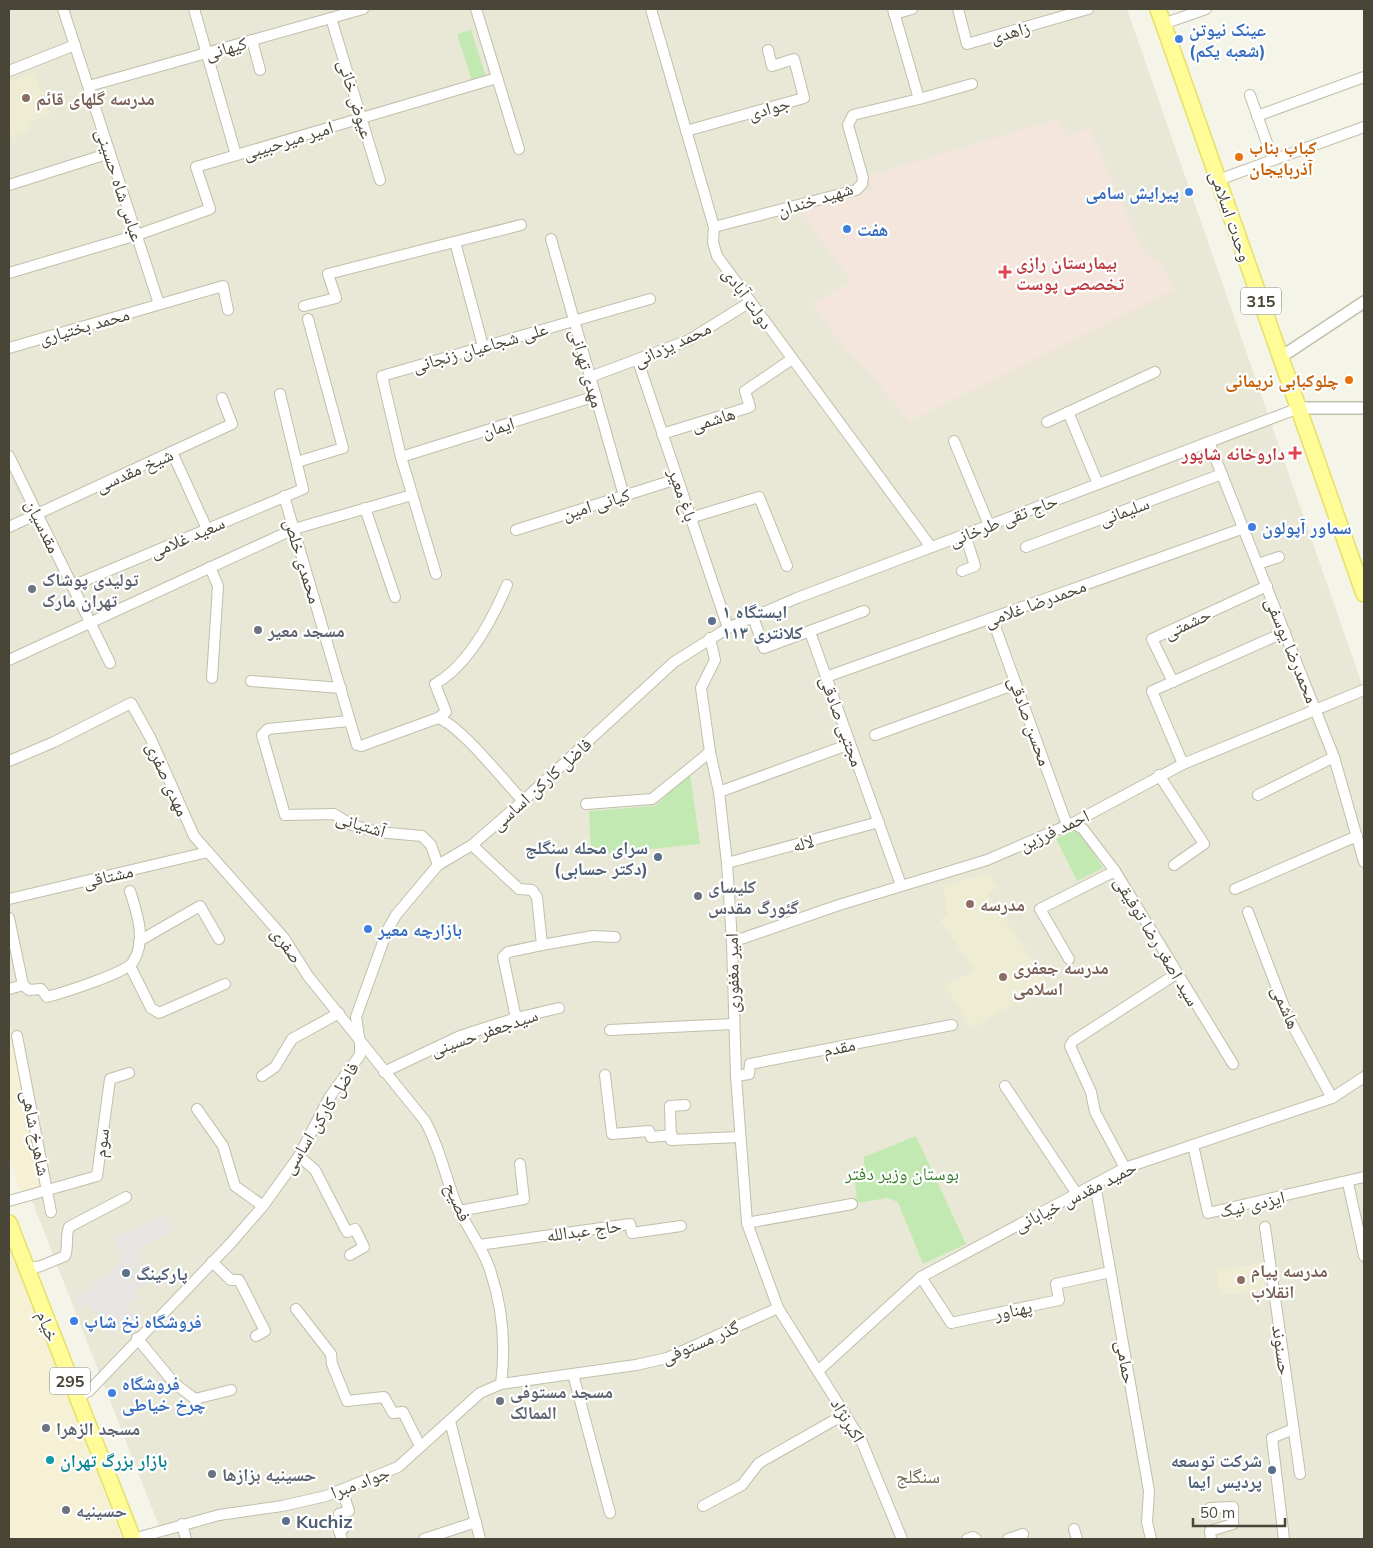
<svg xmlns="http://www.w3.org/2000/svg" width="1373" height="1548" viewBox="0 0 1373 1548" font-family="Mulish,'Noto Naskh Arabic',sans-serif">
<rect width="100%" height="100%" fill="#f5f4e9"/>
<path fill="#e9e8d7" d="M9,9h1118l237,681v849h-1200l-155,-397z"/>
<g fill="#f6f1d4">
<path d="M9,1019l33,169 -20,6 -13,-36z"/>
<path d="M9,1249l15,35 98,255h-113z"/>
</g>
<g fill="#eeedd3">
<path d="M34,72l16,42 -23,9 3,8 -18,7 -3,-9v-47z"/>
<path d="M989,873l9,15 -11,5 60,89 -75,47 -27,-44 30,-14 -35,-51 8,-5 -5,-29z"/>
<path d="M1262,1263l4,28 -46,4 -3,-25z"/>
</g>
<path fill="#f5e6dd" d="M1058,119l8,17 23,-8 45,104 13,25 14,6 14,26 -265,132 -58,-68 -4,-1 -36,-48 39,-22 -51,-73 73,-18 -5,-15z"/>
<g fill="#c2e9b1">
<path d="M471,30l15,47 -14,4 -15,-47z"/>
<path d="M690,773l10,71 -109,11 -2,-44 66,-5z"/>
<path d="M1073,829l10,8 20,31 -26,13 -21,-42z"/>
<path d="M916,1136l50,108 -43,20 -25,-62 -11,-4 -30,5 -2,-22 10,-4 -1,-20z"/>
</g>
<path fill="#e6e5e1" d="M163,1215l9,15 -33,18 5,9 -5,7 10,17 -14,9 4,8 -12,7 12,15 -10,11 -6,-6 -12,9 -23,-31 -10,7 -4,-9 47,-39 -7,-25z"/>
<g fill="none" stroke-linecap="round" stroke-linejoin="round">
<defs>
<g id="minor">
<path d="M63,9l96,295"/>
<path d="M194,9l42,146"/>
<path d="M476,9l43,140"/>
<path d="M651,9l63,218 -1,15 4,14 214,291"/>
<path d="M958,9l9,35 121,-35"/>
<path d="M894,14l18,-5"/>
<path d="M331,18l49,162"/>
<path d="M1163,24l43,-15"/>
<path d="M252,40l8,30"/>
<path d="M9,71l66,-26"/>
<path d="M89,86l274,-77"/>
<path d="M1250,95l23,65"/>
<path d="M919,99l53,-15"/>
<path d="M1257,116l107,-39"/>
<path d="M686,131l118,-33 -10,-39 -22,7 -4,-16"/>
<path d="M1218,180l146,-53"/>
<path d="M9,185l101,-32"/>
<path d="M714,227l142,-37 6,-6 1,-6 -15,-53 5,-10 66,-16 -26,-90"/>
<path d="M551,239l73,257"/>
<path d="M455,242l28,104"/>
<path d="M9,273l128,-38 73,-26 -14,-42 301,-89"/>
<path d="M304,306l32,-8 -8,-24 193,-49"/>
<path d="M9,348l214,-62 5,24"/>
<path d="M638,361l90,267"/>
<path d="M590,377l99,-37 61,-38"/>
<path d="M1068,412l30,72"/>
<path d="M1047,422l108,-50"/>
<path d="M662,434l88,-27 -5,-16 47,-32"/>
<path d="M954,441l35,84"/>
<path d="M1209,442l125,315 30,105"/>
<path d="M172,452l35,77"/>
<path d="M9,456l101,207"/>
<path d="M401,457l195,-61"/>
<path d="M297,462l46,-14 -35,-129"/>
<path d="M284,496l73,249 4,1 77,-28 8,-6 -11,-28c34,-19 57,-64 72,-99"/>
<path d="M365,508l30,89"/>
<path d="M690,518l69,-21 28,69"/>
<path d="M9,527l223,-103 -10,-26"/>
<path d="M516,530l161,-51"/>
<path d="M1026,547l196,-73"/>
<path d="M1258,564l21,-7"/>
<path d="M210,567l8,19 -6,92"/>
<path d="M962,571l13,-5 -10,-32"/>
<path d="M436,574l-35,-117 -19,-81 268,-77"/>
<path d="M72,586l231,-97 -23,-95"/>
<path d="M753,617l11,31 100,-37"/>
<path d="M992,618l75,207"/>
<path d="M810,632l91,253"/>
<path d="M710,638l5,22 -14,28 9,64 9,40 8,71 5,79 4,134 11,147 31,85 83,132 41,99"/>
<path d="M9,660l285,-131 118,-34"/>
<path d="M826,677l418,-149"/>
<path d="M251,681l90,7"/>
<path d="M1173,682l-21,-43 115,-53"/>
<path d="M438,718c22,7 67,64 85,83"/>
<path d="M349,721l-81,8 -6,6 23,80 49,-1 18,11 26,7 44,4 9,9 7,20"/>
<path d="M875,735l141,-51"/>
<path d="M9,761l45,-19 77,-39 19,34 44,99 90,102 24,38 117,145c17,30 20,59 34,89 9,19 23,37 30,57 13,37 17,78 12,117"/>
<path d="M1183,764l-31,-73 133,-59"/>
<path d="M1159,775l45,69 -30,21"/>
<path d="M719,792l131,-48"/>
<path d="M1258,795l76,-38"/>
<path d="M586,804l66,-5 58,-47"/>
<path d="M1073,823l10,6 32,42 118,193"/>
<path d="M472,845l47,44 13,1 5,7 5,48 -34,7 -5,5 13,61"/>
<path d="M727,863l152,-41"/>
<path d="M1235,889l122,-53"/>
<path d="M9,899l199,-47"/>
<path d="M1248,912l40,105 44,81"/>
<path d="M9,918l14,67"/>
<path d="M139,941l61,-35 19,33"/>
<path d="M732,942l107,-37 148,-45 86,-37 110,-59 181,-74"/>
<path d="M542,945l51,-9 22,1"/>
<path d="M1069,959l-29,-50 75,-38"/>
<path d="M130,966l21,42 8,5 66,-29"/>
<path d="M9,989l14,-4 6,5 12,-1 6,8c15,-4 79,-24 86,-35 14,-22 4,-49 -3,-71"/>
<path d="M610,1030l123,-6"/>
<path d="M17,1036l34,176"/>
<path d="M384,1072l76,-36 56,-18 43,-10"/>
<path d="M605,1075l7,59 37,-3 2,6 21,-2"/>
<path d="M262,1076l13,-9 17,-28 47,-26"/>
<path d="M736,1076l13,-2 1,-10 202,-39"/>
<path d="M1005,1086l72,108"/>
<path d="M685,1105l-15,1 1,34 68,-3"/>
<path d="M197,1109l26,37 12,40 28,20"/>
<path d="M1193,1145l15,68 156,-36"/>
<path d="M299,1156l16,14 32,62 8,-3 9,18 -14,8"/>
<path d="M1125,1168l-30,-56 -4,-20 -21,-46 3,-5 103,-67"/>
<path d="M1348,1183l16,73"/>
<path d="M1095,1184l54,307 -2,31 4,17"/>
<path d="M9,1201l88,-25 13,-97 19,-6"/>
<path d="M459,1211l65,-12 -4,-35"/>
<path d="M747,1223l105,-19"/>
<path d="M1265,1227l35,247"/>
<path d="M479,1245l151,-21 2,9 49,-7"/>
<path d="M212,1262l19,18h8l26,51 -9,5"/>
<path d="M26,1269l15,-3 24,-10c4,-10 0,-19 4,-29l57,-30"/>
<path d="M921,1277l30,46 108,-23 -3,-16 54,-12"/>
<path d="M296,1309l35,45 1,10 15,37 37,-4 9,16 10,-1 17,34"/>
<path d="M137,1338l37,45 21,16 36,-9"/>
<path d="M818,1371l103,-94 204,-109 207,-70 32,-21"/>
<path d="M573,1374l37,139"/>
<path d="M76,1398l13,-7 141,-147 33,-38 36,-50 30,-58 31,-43v-12l-4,-26 31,-86 9,-16 42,-50 34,-20 51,-44 151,-139 54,-34 69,-30 502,-190"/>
<path d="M450,1421l30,118"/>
<path d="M703,1506l39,-21 17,-22 86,-49"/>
<path d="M1210,1508l23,-1v17l-23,7 1,8"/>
<path d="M182,1524l4,15"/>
<path d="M1074,1529l3,10"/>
<path d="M133,1539l86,-24 63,-9 44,-10 72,-29 82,-74 21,-9 135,-19 31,-7 111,-50"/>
<path d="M342,1539l-3,-8 5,-3 -5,-14 10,-3 -7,-21"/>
<path d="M424,1539l52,-17"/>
<path d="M967,1539l6,-2 3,2"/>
<path d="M1008,1539l15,-5"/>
<path d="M1284,1539l-12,-101 21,-9"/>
</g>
<g id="tertiary">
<path d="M1281,357l83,-55"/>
<path d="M1299,408h65"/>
</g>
<g id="primary">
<path d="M1158,9l206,585"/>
<path d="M9,1223l124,316"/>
</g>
</defs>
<use href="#minor" stroke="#c1bfab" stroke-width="12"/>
<use href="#tertiary" stroke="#c1bfab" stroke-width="14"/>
<use href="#primary" stroke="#e6e066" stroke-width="18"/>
<use href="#minor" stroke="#fff" stroke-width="10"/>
<use href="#tertiary" stroke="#fff" stroke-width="11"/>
<use href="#primary" stroke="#fffc98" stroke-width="15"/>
</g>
<g fill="#3f7fe0" stroke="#fff" stroke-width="2">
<circle cx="1179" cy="39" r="5"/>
<circle cx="1189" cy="192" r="5"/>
<circle cx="847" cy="229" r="5"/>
<circle cx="1252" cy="527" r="5"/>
<circle cx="368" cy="929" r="5"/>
<circle cx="74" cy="1321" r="5"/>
<circle cx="112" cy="1393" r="5"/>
</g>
<g fill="#8d6e63" stroke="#fff" stroke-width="2">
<circle cx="26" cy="98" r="5"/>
<circle cx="970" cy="904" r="5"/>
<circle cx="1003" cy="977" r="5"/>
<circle cx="1241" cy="1280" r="5"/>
</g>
<g fill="#e8710a" stroke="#fff" stroke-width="2">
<circle cx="1239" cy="157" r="5"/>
<circle cx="1349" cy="380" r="5"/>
</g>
<g fill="#e0444e" stroke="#fff" stroke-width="2">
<path d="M1002.5 264.5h5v5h5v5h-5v5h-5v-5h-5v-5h5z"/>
<path d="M1292.5 445.5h5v5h5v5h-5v5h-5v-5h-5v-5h5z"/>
</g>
<g fill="#6b7280" stroke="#fff" stroke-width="2">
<circle cx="32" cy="589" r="5"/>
<circle cx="258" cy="630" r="5"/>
<circle cx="698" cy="896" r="5"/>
<circle cx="500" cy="1401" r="5"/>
<circle cx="46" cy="1428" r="5"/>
<circle cx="212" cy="1474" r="5"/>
<circle cx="66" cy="1510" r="5"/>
</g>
<g fill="#5c6f8a" stroke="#fff" stroke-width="2">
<circle cx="712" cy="621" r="5"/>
<circle cx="658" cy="857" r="5"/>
<circle cx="126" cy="1273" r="5"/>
<circle cx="1272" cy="1470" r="5"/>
<circle cx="286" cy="1521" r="5"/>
</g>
<circle fill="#0f9aa8" stroke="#fff" stroke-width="2" cx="50" cy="1460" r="5"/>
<g text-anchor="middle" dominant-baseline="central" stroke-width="4.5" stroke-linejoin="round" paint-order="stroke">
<g fill="#fff" stroke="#807e73" stroke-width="1">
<rect x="1241" y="287.5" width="40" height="27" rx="4"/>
<rect x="50" y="1367.5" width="40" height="27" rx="4"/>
</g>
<g font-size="16" font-weight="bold" fill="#494637">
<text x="1261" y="301">315</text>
<text x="70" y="1381">295</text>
</g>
<g font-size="18" font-weight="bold" fill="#366cbe" stroke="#fff" text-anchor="start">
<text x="1189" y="29">عینک نیوتن<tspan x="1189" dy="21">(شعبه یکم)</tspan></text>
<text x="1179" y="192" text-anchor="end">پیرایش سامی</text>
<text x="857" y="229">هفت</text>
<text x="1262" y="527">سماور آپولون</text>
<text x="378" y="929">بازارچه معیر</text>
<text x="84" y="1321">فروشگاه نخ شاپ</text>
<text x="122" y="1383">فروشگاه<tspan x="122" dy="21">چرخ خیاطی</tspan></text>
</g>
<g font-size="18" fill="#494637" stroke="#fff">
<text transform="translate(1010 32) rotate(-16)">زاهدی</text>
<text transform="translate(226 48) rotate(-16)">کیهانی</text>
<text transform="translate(356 99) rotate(73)">عیوض خانی</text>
<text transform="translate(769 108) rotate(-16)">جوادی</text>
<text transform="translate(288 140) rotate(-17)">امیر میرحبیبی</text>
<text transform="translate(120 185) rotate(72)">عباس شاه حسینی</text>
<text transform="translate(815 199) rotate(-17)">شهید خندان</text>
<text transform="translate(1231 216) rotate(71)">وحدت اسلامی</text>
<text transform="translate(748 298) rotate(54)">دولت آبادی</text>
<text transform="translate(84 326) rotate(-16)">محمد بختیاری</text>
<text transform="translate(672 344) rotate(-25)">محمد یزدانی</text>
<text transform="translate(480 347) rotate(-16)">علی شجاعیان زنجانی</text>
<text transform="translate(587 368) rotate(74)">مهدی تهرانی</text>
<text transform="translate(713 419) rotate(-17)">هاشمی</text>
<text transform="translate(498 427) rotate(-17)">ایمان</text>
<text transform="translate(134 470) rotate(-24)">شیخ مقدسی</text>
<text transform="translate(683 495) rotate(71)">باغ معیر</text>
<text transform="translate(596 504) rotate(-17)">کیانی امین</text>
<text transform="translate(1124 511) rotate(-20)">سلیمانی</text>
<text transform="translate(1003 520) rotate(-21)">حاج تقی طرخانی</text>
<text transform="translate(43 526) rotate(64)">مقدسیان</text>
<text transform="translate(187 537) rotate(-23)">سعید غلامی</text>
<text transform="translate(303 561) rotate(73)">محمدی خلص</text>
<text transform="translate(1035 603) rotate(-20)">محمدرضا غلامی</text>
<text transform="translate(1187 623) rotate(-25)">حشمتی</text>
<text transform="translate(1292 650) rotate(68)">محمدرضا یوسفی</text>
<text transform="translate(842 721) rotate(70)">مجتبی صادقی</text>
<text transform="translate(1030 721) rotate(70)">محسن صادقی</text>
<text transform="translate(168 779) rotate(66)">مهدی صفری</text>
<text transform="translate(541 784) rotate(-42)">فاضل کارکن اساسی</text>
<text transform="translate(361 824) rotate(17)">آشتیانی</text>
<text transform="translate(1054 830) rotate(-25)">احمد فرزین</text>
<text transform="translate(803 843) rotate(-15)">لاله</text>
<text transform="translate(108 876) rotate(-13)">مشتاقی</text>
<text transform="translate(1157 941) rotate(59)">سید اصغر رضا توفیقی</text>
<text transform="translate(287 945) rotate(55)">صفری</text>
<text transform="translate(732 973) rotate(-91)">امیر مغفوری</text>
<text transform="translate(1286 1007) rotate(67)">هاشمی</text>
<text transform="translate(484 1032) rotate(-19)">سیدجعفر حسینی</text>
<text transform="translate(839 1047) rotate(-12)">مقدم</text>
<text transform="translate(320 1118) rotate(-58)">فاضل کارکن اساسی</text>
<text transform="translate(36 1133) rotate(79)">شاهرخ شاهی</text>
<text transform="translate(101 1143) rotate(-83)">سوم</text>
<text transform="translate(1075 1196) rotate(-27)">حمید مقدس خیابانی</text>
<text transform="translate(458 1202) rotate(67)">فصیح</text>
<text transform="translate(1252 1204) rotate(-13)">ایزدی نیک</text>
<text transform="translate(584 1230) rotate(-8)">حاج عبدالله</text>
<text transform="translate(1013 1310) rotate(-12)">پهناور</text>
<text transform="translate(48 1326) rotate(68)">خیام</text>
<text transform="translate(700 1342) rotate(-23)">گذر مستوفی</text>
<text transform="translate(1282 1350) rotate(82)">حسنوند</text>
<text transform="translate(1126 1362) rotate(80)">حمامی</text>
<text transform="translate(848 1420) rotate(59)">اکبرنژاد</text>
<text transform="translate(360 1482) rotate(-21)">جواد مبرا</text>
</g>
<g font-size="18" font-weight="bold" fill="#785e54" stroke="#fff" text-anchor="start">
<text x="36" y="98">مدرسه گلهای قائم</text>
<text x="980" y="904">مدرسه</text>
<text x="1013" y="967">مدرسه جعفری<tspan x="1013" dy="21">اسلامی</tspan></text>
<text x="1251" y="1270">مدرسه پیام<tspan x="1251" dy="21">انقلاب</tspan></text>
</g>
<g font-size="18" font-weight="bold" fill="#c56008" stroke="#fff" text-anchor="start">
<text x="1249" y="147">کباب بناب<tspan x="1249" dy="21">آذربایجان</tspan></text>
<text x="1339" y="380" text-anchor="end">چلوکبابی نریمانی</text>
</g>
<g font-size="18" font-weight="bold" fill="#be3a42" stroke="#fff" text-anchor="start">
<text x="1016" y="262">بیمارستان رازی<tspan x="1016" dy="21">تخصصی پوست</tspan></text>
<text x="1285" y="453" text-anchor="end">داروخانه شاپور</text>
</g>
<g font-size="18" font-weight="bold" fill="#5b616d" stroke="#fff" text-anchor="start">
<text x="42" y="579">تولیدی پوشاک<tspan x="42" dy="21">تهران مارک</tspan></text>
<text x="268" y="630">مسجد معیر</text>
<text x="708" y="886">کلیسای<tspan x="708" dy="21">گئورگ مقدس</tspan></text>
<text x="510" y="1391">مسجد مستوفی<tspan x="510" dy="21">الممالک</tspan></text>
<text x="56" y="1428">مسجد الزهرا</text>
<text x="222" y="1474">حسینیه بزازها</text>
<text x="76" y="1510">حسینیه</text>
</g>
<g font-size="18" font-weight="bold" fill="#4e5e75" stroke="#fff" text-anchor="start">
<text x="722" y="611">ایستگاه ۱<tspan x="722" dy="21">کلانتری ۱۱۳</tspan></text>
<text x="648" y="847" text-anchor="end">سرای محله سنگلج<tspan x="648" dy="21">(دکتر حسابی)</tspan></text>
<text x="136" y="1273">پارکینگ</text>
<text x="1262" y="1460" text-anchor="end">شرکت توسعه<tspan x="1262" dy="21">پردیس ایما</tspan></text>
<text x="296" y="1521">Kuchiz</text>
</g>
<g font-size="18" fill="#337c29" stroke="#fff">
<text x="902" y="1173">بوستان وزیر دفتر</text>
</g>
<g font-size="18" font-weight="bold" fill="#0d838f" stroke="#fff" text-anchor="start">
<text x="60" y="1460">بازار بزرگ تهران</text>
</g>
<g font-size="19" fill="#6c674e" stroke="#fff">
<text x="918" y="1476">سنگلج</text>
</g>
</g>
<rect width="1373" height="1548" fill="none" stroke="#494637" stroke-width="20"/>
<path d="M1193 1518v8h92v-8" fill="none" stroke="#494637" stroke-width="2.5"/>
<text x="1200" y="1518" font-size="15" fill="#494637" stroke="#ffffff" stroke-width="4" paint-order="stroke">50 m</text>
</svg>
